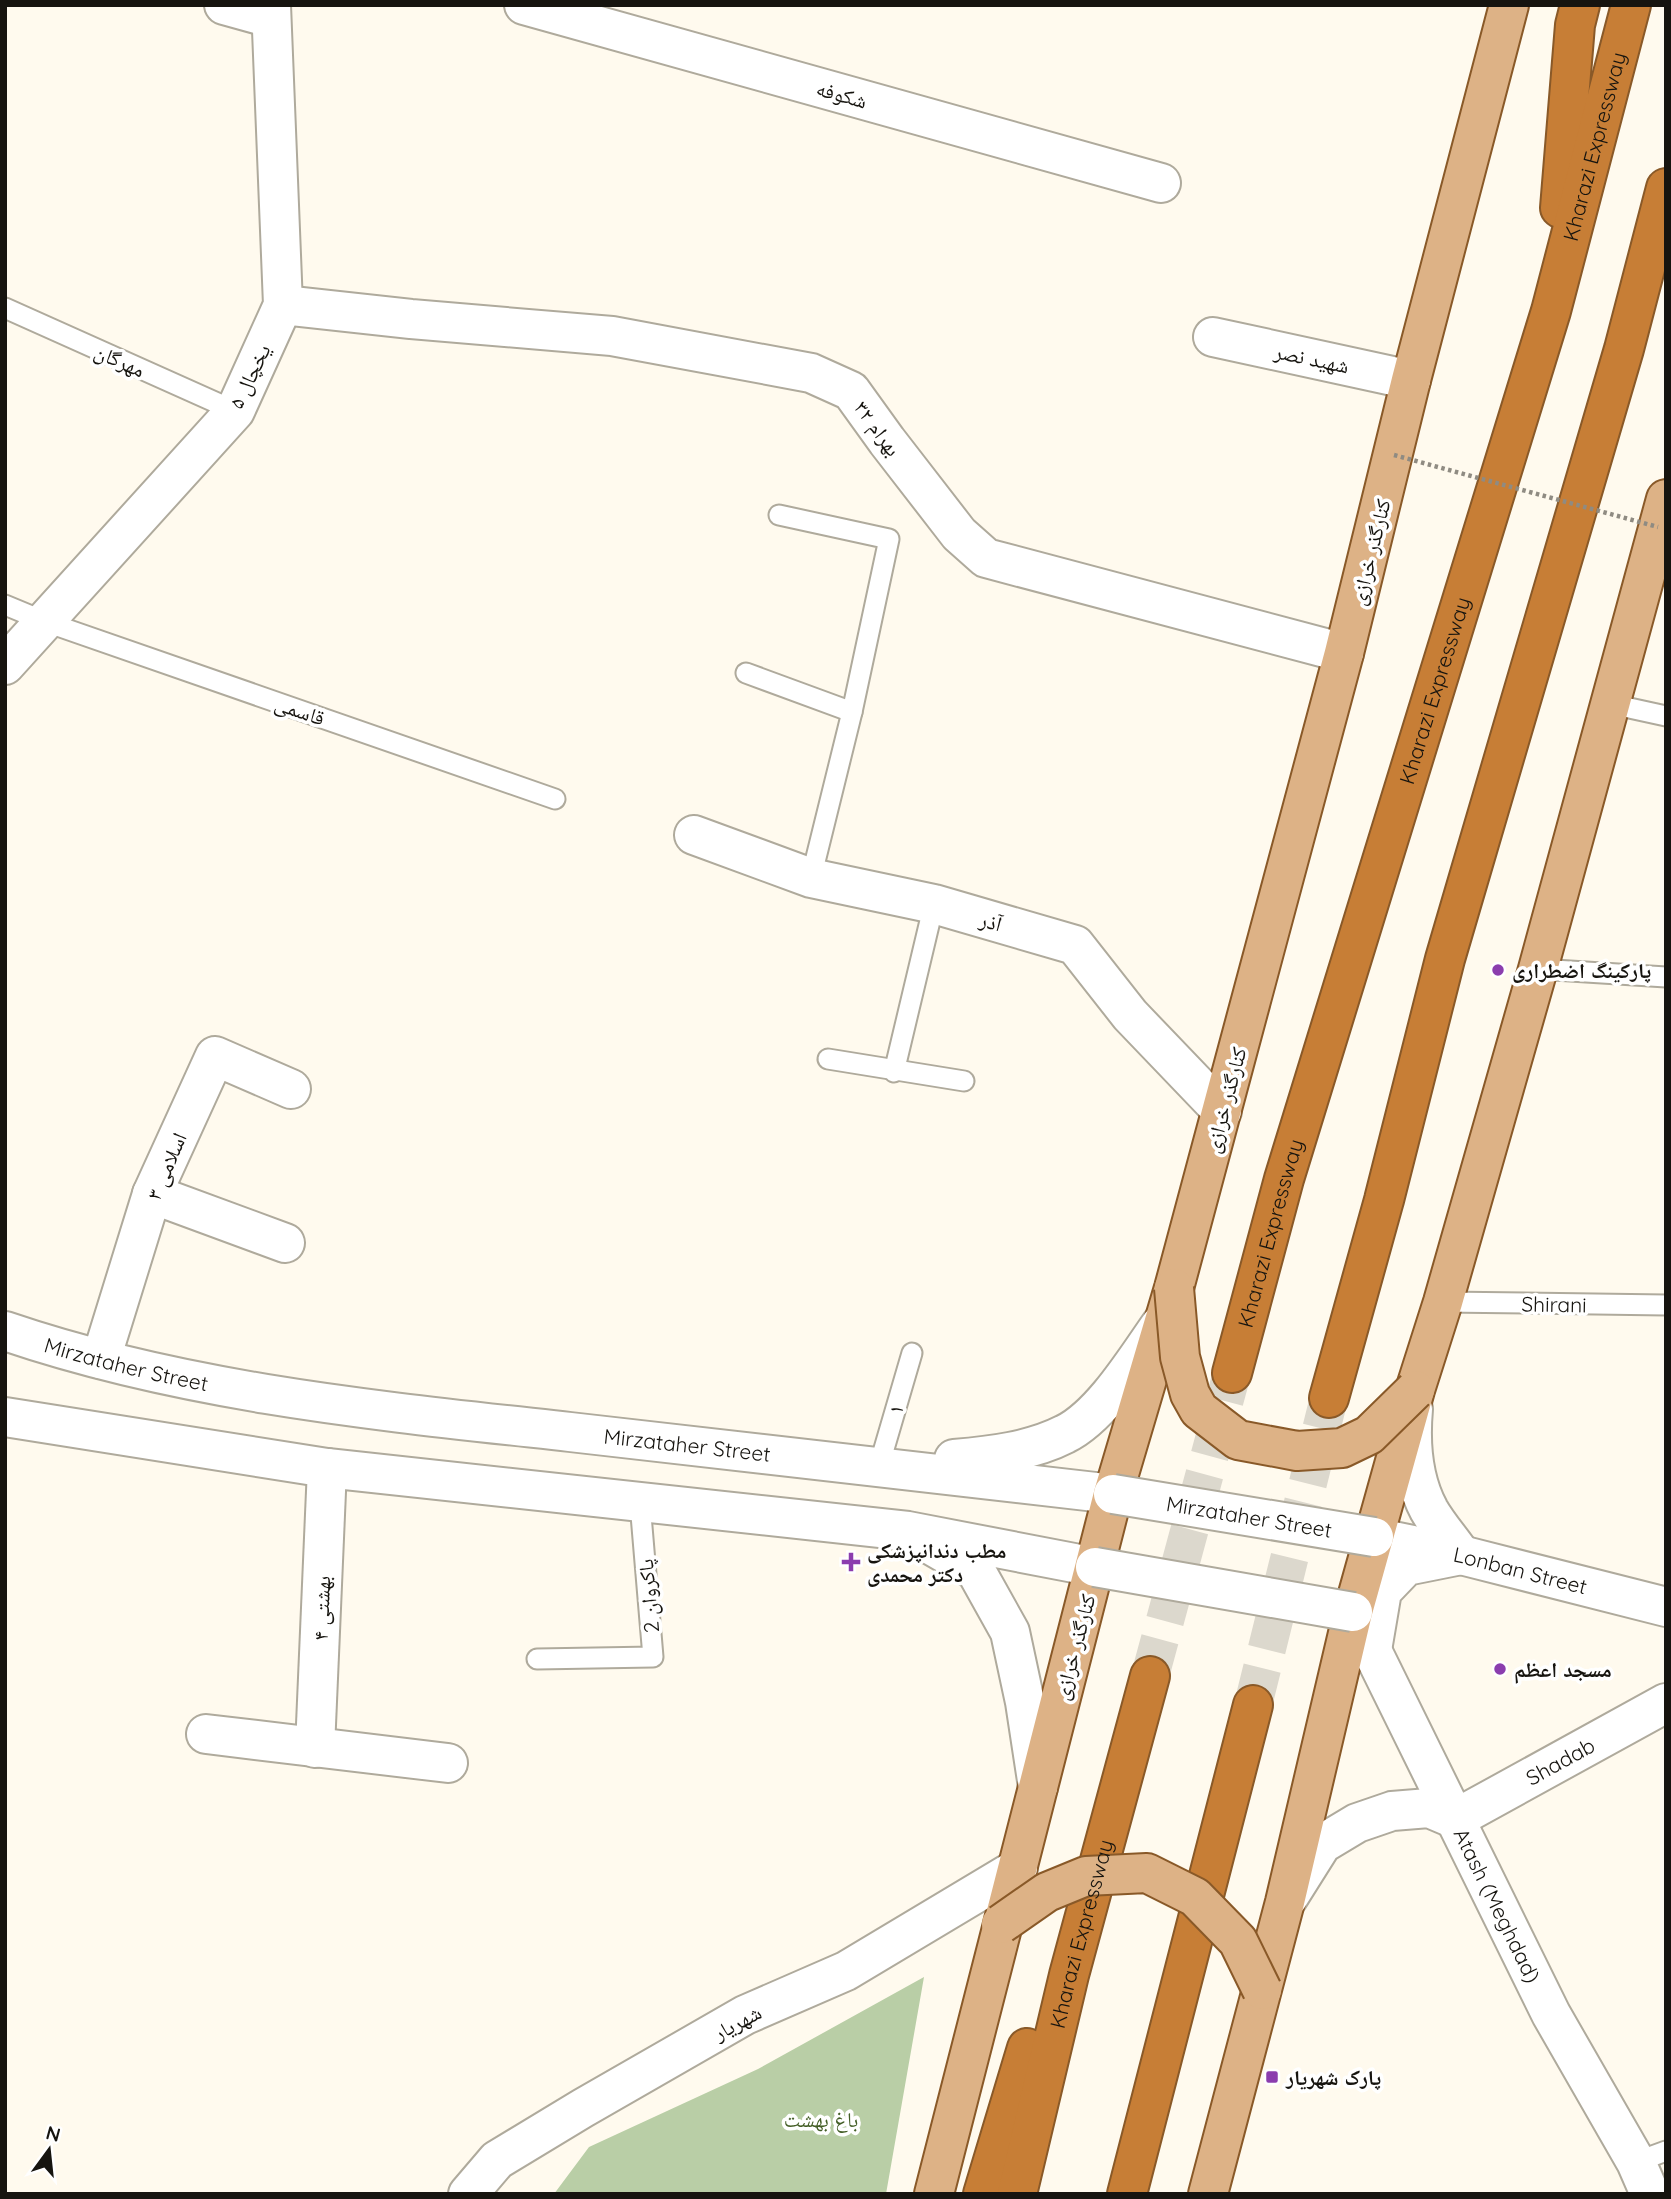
<svg xmlns="http://www.w3.org/2000/svg" width="1671" height="2199" viewBox="0 0 1671 2199" font-family="Quicksand,'Noto Naskh Arabic',sans-serif">
<rect width="100%" height="100%" fill="#fffaee"/>
<path fill="#b9cea6" d="M924,1977l-38,217h-332l35,-47 169,-78z"/>
<g fill="none" stroke-linecap="round" stroke-linejoin="round">
<g stroke="#dcd8cd" stroke-width="38" stroke-dasharray="38 19" stroke-linecap="butt">
<path d="M1150,1676l82,-303"/>
<path d="M1253,1705l76,-307"/>
</g>
<defs>
<g id="lane">
<path d="M5,308l230,103"/>
<path d="M779,515l110,24 -37,173 -41,166"/>
<path d="M5,605l41,17 509,177"/>
<path d="M746,673l106,39"/>
<path d="M1611,704l55,12"/>
<path d="M1538,969l128,8"/>
<path d="M828,1059l136,22"/>
<path d="M894,1072l40,-168"/>
<path d="M1443,1302l223,3"/>
<path d="M879,1466l33,-113"/>
<path d="M537,1659l116,-2 -13,-154"/>
<path d="M1636,2162l30,-11"/>
</g>
<g id="street">
<path d="M224,5l47,13"/>
<path d="M524,5l637,178"/>
<path d="M283,305l128,14 201,17 199,37 40,18 36,50 72,93 27,24 358,95"/>
<path d="M1213,337l198,43"/>
<path d="M5,665l230,-254 48,-106 -12,-300"/>
<path d="M694,835l117,43 123,26 141,41 55,70 92,96"/>
<path d="M152,1194l133,49"/>
<path d="M101,1359l51,-165 63,-138 76,33"/>
<path d="M206,1734l242,29"/>
<path d="M315,1748l12,-280"/>
<path d="M468,2194l29,-34 86,-52 162,-93 101,-44 172,-103"/>
</g>
<g id="secondary">
<path id="s1" d="M5,1331c182,62 375,80 565,101 181,19 362,40 543,62"/>
<path d="M5,1417l322,51 581,63 187,36"/>
<path d="M954,1459c36,-3 78,-8 111,-25 37,-18 72,-76 96,-110"/>
<path id="s2" d="M1374,1537l87,18 205,52"/>
<path d="M931,1545l45,26 34,61 15,70 13,85"/>
<path id="s3" d="M1353,1612l198,402 85,148 14,32"/>
<path d="M1372,1650l10,-59 24,-25 55,-11c-10,-15 -23,-29 -32,-45 -16,-30 -19,-67 -16,-101"/>
<path id="s4" d="M1288,1898l34,-54 35,-21 35,-12 37,-3 26,11 211,-116"/>
</g>
<g id="primary">
<path d="M934,2194l179,-700 61,-206 170,-635 67,-273 98,-375"/>
<path d="M1208,2194l77,-292 68,-290 62,-222 28,-88 95,-333 128,-470"/>
</g>
<g id="highway">
<path d="M1560,208l15,-183 5,-20"/>
<path id="s5" d="M1232,1373l52,-194 267,-868 80,-306"/>
<path d="M1329,1398l55,-198 61,-241 179,-610 42,-161"/>
<path d="M983,2194l44,-146"/>
<path id="s6" d="M1017,2194l52,-219 81,-299"/>
<path d="M1127,2194l126,-489"/>
</g>
</defs>
<use href="#lane" stroke="#afaa9c" stroke-width="23"/>
<use href="#street" stroke="#afaa9c" stroke-width="42"/>
<use href="#secondary" stroke="#afaa9c" stroke-width="42"/>
<use href="#primary" stroke="#895928" stroke-width="42"/>
<use href="#highway" stroke="#895928" stroke-width="42"/>
<use href="#lane" stroke="#fff" stroke-width="19"/>
<use href="#street" stroke="#fff" stroke-width="38"/>
<use href="#secondary" stroke="#fff" stroke-width="38"/>
<use href="#primary" stroke="#ddb286" stroke-width="38"/>
<use href="#highway" stroke="#c77e36" stroke-width="38"/>
<defs>
<g id="secondary-bridge">
<path id="s7" d="M1113,1494l261,43"/>
<path d="M1095,1567l258,45"/>
</g>
<g id="primary-bridge">
<path d="M1174,1288l6,69 10,37 9,16 39,30 59,11 45,-3 27,-13 46,-45"/>
<path d="M1001,1924l46,-32 39,-16 61,-3 48,24 43,44 24,49"/>
</g>
</defs>
<use href="#secondary-bridge" stroke="#afaa9c" stroke-width="42" stroke-linecap="butt"/>
<use href="#primary-bridge" stroke="#895928" stroke-width="42" stroke-linecap="butt"/>
<path stroke="#8f8b82" stroke-width="4.5" stroke-dasharray="3.5 3.5" stroke-linecap="butt" d="M1394,455l264,72"/>
<use href="#secondary-bridge" stroke="#fff" stroke-width="38"/>
<use href="#primary-bridge" stroke="#ddb286" stroke-width="38"/>
</g>
<g fill="#8b3dae" stroke="#fff" stroke-width="2.5">
<circle cx="1498" cy="970" r="7"/>
<path d="M847.5 1551.5h7v7h7v7h-7v7h-7v-7h-7v-7h7z"/>
<circle cx="1500" cy="1669" r="7"/>
<rect x="1265" y="2070" width="14" height="14" rx="3.5"/>
</g>
<g text-anchor="middle" dominant-baseline="central" stroke-width="7" stroke-linejoin="round" paint-order="stroke">
<g font-size="21" fill="#16140f" stroke="#fff">
<text transform="translate(842 94) rotate(16)">شکوفه</text>
<text stroke="none"><textPath href="#s5" startOffset="1279">Kharazi Expressway</textPath></text>
<text transform="translate(1312 358) rotate(12)">شهید نصر</text>
<text transform="translate(120 360) rotate(24)">مهرگان</text>
<text transform="translate(249 376) rotate(-64)">یخچال ۵</text>
<text transform="translate(878 428) rotate(54)">بهرام ۳۲</text>
<text transform="translate(1370 552) rotate(-76)">کنارگذر خرازی</text>
<text stroke="none"><textPath href="#s5" startOffset="712">Kharazi Expressway</textPath></text>
<text transform="translate(300 710) rotate(19)">قاسمی</text>
<text transform="translate(991 921) rotate(16)">آذر</text>
<text transform="translate(1225 1100) rotate(-75)">کنارگذر خرازی</text>
<text transform="translate(166 1166) rotate(-67)">اسلامی ۳</text>
<text stroke="none"><textPath href="#s5" startOffset="145">Kharazi Expressway</textPath></text>
<text transform="translate(1554 1304) rotate(1)">Shirani</text>
<text stroke="none"><textPath href="#s1" startOffset="126">Mirzataher Street</textPath></text>
<text transform="translate(895 1409) rotate(-74)">۱</text>
<text stroke="none"><textPath href="#s1" startOffset="693">Mirzataher Street</textPath></text>
<text stroke="none"><textPath href="#s7" startOffset="138">Mirzataher Street</textPath></text>
<text stroke="none"><textPath href="#s2" startOffset="150">Lonban Street</textPath></text>
<text transform="translate(648 1596) rotate(-95)">پاکروان 2</text>
<text transform="translate(321 1608) rotate(-88)">بهشتی ۴</text>
<text transform="translate(1074 1647) rotate(-75)">کنارگذر خرازی</text>
<text stroke="none"><textPath href="#s4" startOffset="327">Shadab</textPath></text>
<text stroke="none"><textPath href="#s3" startOffset="327">Atash (Meghdad)</textPath></text>
<text stroke="none"><textPath href="#s6" startOffset="268">Kharazi Expressway</textPath></text>
<text transform="translate(737 2022) rotate(-28)">شهریار</text>
</g>
<g font-size="21" font-weight="bold" fill="#16140f" stroke="#fff" text-anchor="start">
<text x="1512" y="970">پارکینگ اضطراری</text>
<text x="867" y="1550">مطب دندانپزشکی<tspan x="867" dy="24">دکتر محمدی</tspan></text>
<text x="1514" y="1669">مسجد اعظم</text>
<text x="1286" y="2077">پارک شهریار</text>
</g>
<g font-size="21" fill="#435e26" stroke="#fff">
<text x="821" y="2119">باغ بهشت</text>
</g>
</g>
<rect width="1671" height="2199" fill="none" stroke="#16140f" stroke-width="14"/>
<g transform="translate(49 2150) rotate(15)" stroke="#ffffff" stroke-width="5" paint-order="stroke">
<path d="M0-5L12 26L0 18L-12 26Z" fill="#16140f"/>
<text y="-10" font-size="19" font-weight="bold" text-anchor="middle" fill="#16140f">N</text>
</g>
</svg>
